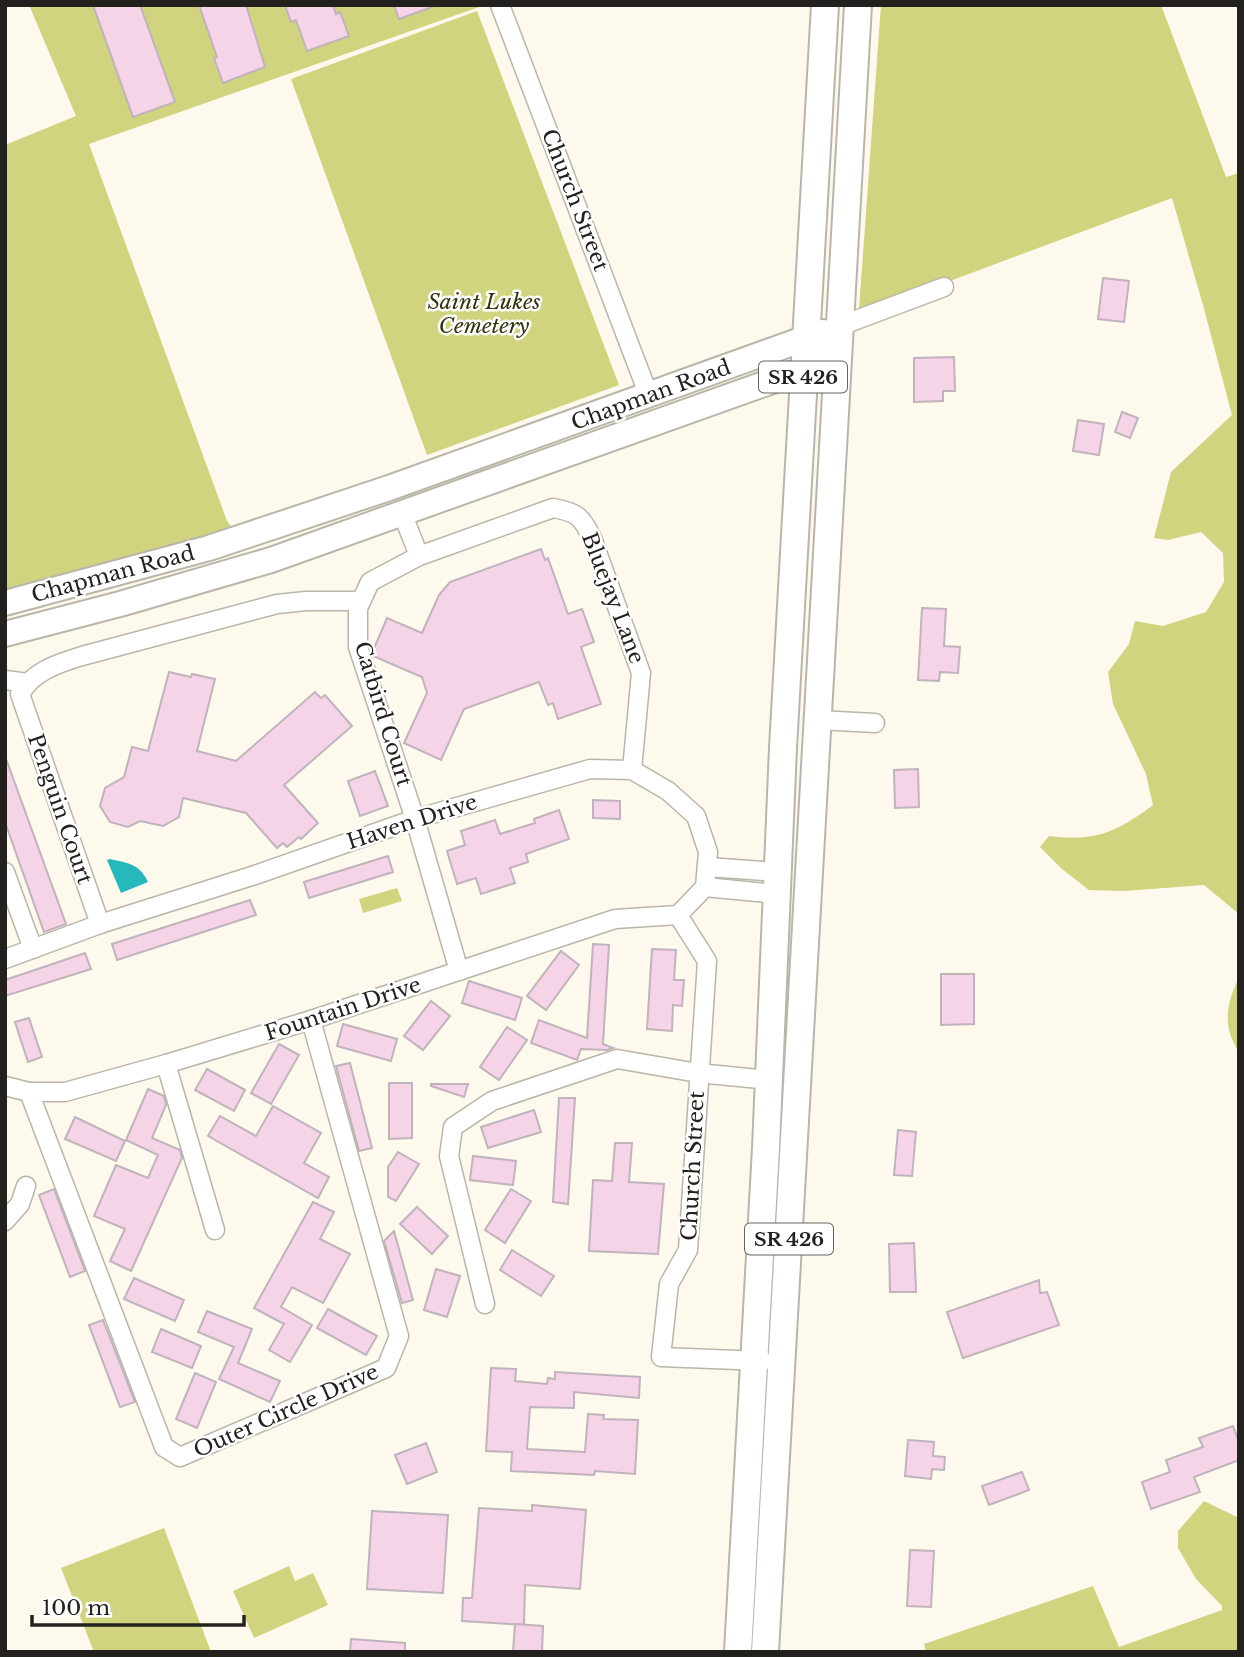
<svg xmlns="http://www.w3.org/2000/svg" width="1244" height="1657" viewBox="0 0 1244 1657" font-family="'Libre Baskerville',serif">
<rect width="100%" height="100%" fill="#fdf9ec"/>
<g fill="#d0d47f">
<path d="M29,5l453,1 -393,138 138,377 4,5 5,-1 2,5 -233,64v-449l71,-29z"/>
<path d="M881,5h280l65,172 13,-4v741l-35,-29 -80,6 -35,-1 -27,-21 -22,-22 9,-11c46,6 68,-4 104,-31l-7,-31 -33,-70 -5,-32 21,-28 6,-23 28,5 43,-14 18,-30 -1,-29 -22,-21 -33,8 -14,-2 17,-66 61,-57 -29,-110 -31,-107 -230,86 -2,-5 -81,30z"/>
<path d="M477,11l142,374 -192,70 -136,-376z"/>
<path d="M397,888l5,13 -39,12 -4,-14z"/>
<path d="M1239,978v74c-17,-25 -13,-49 0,-74z"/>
<path d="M1204,1501l35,17v134h-313l-2,-8 169,-58 26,61 103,-37v-4l-26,-27 -18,-31v-17z"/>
<path d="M164,1528l47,124h-117l-33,-84z"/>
<path d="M289,1566l6,15 18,-8 15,32 -74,33 -21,-47z"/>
</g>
<path fill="#25b8bd" d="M110,859c18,4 30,5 38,23l-27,11 -14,-33z"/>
<g fill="#f6d4e8" stroke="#c0b3bb" stroke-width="2">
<path d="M93,5h47l35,97 -42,15z"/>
<path d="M199,5h47l19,62 -42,16 -9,-25 3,-1z"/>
<path d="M285,5h48l3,9 4,-2 9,24 -42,15 -11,-31 -5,2z"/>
<path d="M394,5h38v2l-33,12z"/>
<path d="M1103,278l26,3 -5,41 -26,-3z"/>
<path d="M954,357l1,34h-12v10l-29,1v-44z"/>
<path d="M1122,412l16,6 -8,20 -15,-6z"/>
<path d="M1078,420l26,4 -5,31 -26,-4z"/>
<path d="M541,549l4,11 3,-2 20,56 14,-5 12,33 -13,5 20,57 -43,15 -5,-16 -5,2 -9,-23 -75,27 -23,51 -37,-17 23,-50 -5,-16 -49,-21 -1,-3 15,-35 35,15 17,-38 11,-13z"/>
<path d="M922,608l24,1 -2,37 16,1 -2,26 -18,-1 -1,9 -21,-1z"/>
<path d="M169,672l22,5 1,-3 23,5 -18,72 39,10 79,-69 6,6 4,-3 27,31 -68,59 34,38 -17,16 -2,-2 -12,10 -4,-4 -6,5 -31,-35 -63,-15 -4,19 -16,9 -23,-5 -12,6 -18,-5 -10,-16 5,-18 19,-11 8,-30 16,4z"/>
<path d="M5,756l61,168 -22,8 -39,-110z"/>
<path d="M918,769l1,38 -24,1 -1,-38z"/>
<path d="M375,771l13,35 -28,10 -12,-35z"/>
<path d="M593,800l27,1v18l-27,-1z"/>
<path d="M559,810l10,29 -43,15 2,8 -18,6 5,15 -34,11 -5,-16 -19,6 -10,-33 18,-6 -4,-14 34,-11 5,14 35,-11 -1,-4z"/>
<path d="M388,856l5,16 -84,26 -5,-16z"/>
<path d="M250,900l6,15 -139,45 -5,-16z"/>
<path d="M593,944l16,1 -6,99 10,4 -6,2 -26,-1 -4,11 -46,-17 8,-23 48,18z"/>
<path d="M652,949l24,1 -2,30h10l-2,26 -9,-1 -1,26 -25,-2z"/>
<path d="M561,951l18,14 -33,45 -19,-14z"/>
<path d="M85,953l6,16 -86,27v-16z"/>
<path d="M941,974h33v50l-33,1z"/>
<path d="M469,981l53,17 -7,22 -53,-17z"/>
<path d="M431,1001l19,15 -27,34 -19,-14z"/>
<path d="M29,1018l13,39 -14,5 -13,-40z"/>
<path d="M343,1024l54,15 -6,22 -54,-15z"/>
<path d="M507,1027l20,13 -28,40 -19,-13z"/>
<path d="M279,1044l20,11 -28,49 -20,-11z"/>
<path d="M350,1063l22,85 -13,3 -23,-85z"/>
<path d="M207,1069l38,21 -11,21 -39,-21z"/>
<path d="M389,1083h23v55l-23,1z"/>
<path d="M431,1084h37l-4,13 -33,-11z"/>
<path d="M148,1089l16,7 2,9 -14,33 28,12 2,8 -51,113 -21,-10 15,-32 -31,-13 22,-51 32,13 10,-23 -32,-15z"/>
<path d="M559,1098h16l-7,106 -15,-2z"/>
<path d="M273,1106l48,27 -17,30 25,14 -11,21 -110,-62 12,-20 36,20z"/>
<path d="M534,1110l7,22 -53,16 -7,-21z"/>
<path d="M75,1117l50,24 -9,20 -51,-22z"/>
<path d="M898,1130l18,2 -4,44 -18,-1z"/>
<path d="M615,1143h17l-3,39 35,2 -6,70 -69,-3 4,-71 19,1z"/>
<path d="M398,1152l21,12 -23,37 -8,-4v-30z"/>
<path d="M473,1156l43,5 -3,24 -43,-5z"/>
<path d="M54,1189l31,82 -15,6 -31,-82z"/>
<path d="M511,1189l20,12 -26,42 -20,-13z"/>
<path d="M313,1202l21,10 -14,27 30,15 -27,49 -31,-16 -11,20 31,18 -22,37 -21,-12 15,-26 -30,-16z"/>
<path d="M417,1207l31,29 -16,18 -32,-30z"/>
<path d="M394,1231l19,69 -11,3 -18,-62z"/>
<path d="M914,1243l2,49h-26l-1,-48z"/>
<path d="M512,1250l42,26 -13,20 -41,-26z"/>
<path d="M436,1269l24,7 -13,41 -23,-7z"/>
<path d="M134,1278l50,22 -9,21 -51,-22z"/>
<path d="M1039,1280l1,13 7,-1 12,33 -96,33 -16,-46z"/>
<path d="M328,1309l49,27 -11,19 -49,-27z"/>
<path d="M207,1311l45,18 -14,34 42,18 -10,21 -51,-23 15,-32 -36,-15z"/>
<path d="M103,1320l32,82 -15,5 -31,-82z"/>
<path d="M161,1329l40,17 -9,22 -40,-16z"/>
<path d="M491,1368l25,1 -1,12 32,3 1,-6 7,1v-7l85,5 -1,21 -65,-6v16l-44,-1 -3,42 58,3 3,-38 16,1 -1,4 35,1 -3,54 -40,-3 -1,4 -83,-4 1,-19 -26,-1z"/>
<path d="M195,1373l21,9 -19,46 -21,-9z"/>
<path d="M1233,1426l6,16v18l-45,17 6,15 -49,17 -9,-27 28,-10 -4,-12 37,-13 -4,-9z"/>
<path d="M908,1440l26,2 -1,14 12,1 -1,13 -12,-1 -1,10 -26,-3z"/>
<path d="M426,1443l11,29 -30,12 -12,-29z"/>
<path d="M1022,1472l7,18 -40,15 -7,-19z"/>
<path d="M532,1505l54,5 -6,79 -55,-4 -1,40 -62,-4 1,-23h9l7,-90 53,3z"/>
<path d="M372,1511l76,4 -5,78 -76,-4z"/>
<path d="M910,1550l24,1 -3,56 -24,-1z"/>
<path d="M515,1624l28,2 -1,26h-29z"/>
<path d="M351,1639l54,4v9h-55z"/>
</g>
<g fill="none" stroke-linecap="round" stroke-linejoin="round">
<defs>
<g id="street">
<path d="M500,5l149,391"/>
<path d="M840,326l104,-39"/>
<path d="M403,515l16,41 134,-48c24,4 29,9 39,30l49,135 -9,97"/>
<path d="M419,556l-49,26 -12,26v39l57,172 44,152"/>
<path d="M5,680l23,3"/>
<path d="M818,720l57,3"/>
<path d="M708,867l69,5"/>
<path d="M5,872l28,77"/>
<path d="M705,887l71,7"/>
<path d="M100,924l-80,-230c13,-23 39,-31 62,-38l195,-52 29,-3h55"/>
<path d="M5,959l95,-35 155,-49 160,-56 175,-50 42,1 36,21 28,25 12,36 -3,35 -27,28 29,46 -19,289 -19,34 -8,73 102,4"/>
<path d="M166,1064l49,166"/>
<path d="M5,1086l24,6h36l101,-28 145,-44 304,-101 63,-4"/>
<path d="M29,1092l135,355 16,10 206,-89 13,-32 -88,-316"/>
<path d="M5,1221l15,-17 6,-18"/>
<path d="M485,1304l-36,-148 4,-29 39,-26 125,-42 81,14 71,7"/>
</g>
<g id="secondary">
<path d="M5,603l204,-55 180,-60 434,-156"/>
<path d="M5,634l115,-30 151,-44 532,-190 37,-44"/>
</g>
<g id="primary">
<path d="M738,1652l28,-504 17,-400 42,-743"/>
<path d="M765,1652l93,-1647"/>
</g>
</defs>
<use href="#street" stroke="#b9b6a9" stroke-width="21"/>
<use href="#secondary" stroke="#b9b6a9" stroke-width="28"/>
<use href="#primary" stroke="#b9b6a9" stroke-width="30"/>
<use href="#street" stroke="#fff" stroke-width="18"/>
<use href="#secondary" stroke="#fff" stroke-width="24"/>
<use href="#primary" stroke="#fff" stroke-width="26"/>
</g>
<g text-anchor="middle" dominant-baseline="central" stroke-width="5" stroke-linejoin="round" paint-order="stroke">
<g fill="#fff" stroke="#656461" stroke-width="2">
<rect x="759" y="361.5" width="88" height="31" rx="5"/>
<rect x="745" y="1223.5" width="88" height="31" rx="5"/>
</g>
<g font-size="19" font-weight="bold" fill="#23211d">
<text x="803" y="377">SR 426</text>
<text x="789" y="1239">SR 426</text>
</g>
<g font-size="21" fill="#23211d" stroke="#fff">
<text transform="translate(575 200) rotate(69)">Church Street</text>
<text transform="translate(651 395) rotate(-20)">Chapman Road</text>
<text transform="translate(113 574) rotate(-15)">Chapman Road</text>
<text transform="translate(613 598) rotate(69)">Bluejay Lane</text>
<text transform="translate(383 714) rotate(73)">Catbird Court</text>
<text transform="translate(60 809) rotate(71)">Penguin Court</text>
<text transform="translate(412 822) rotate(-18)">Haven Drive</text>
<text transform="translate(343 1009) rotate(-18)">Fountain Drive</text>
<text transform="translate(693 1166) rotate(-87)">Church Street</text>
<text transform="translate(286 1411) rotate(-24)">Outer Circle Drive</text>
</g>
<g font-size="21" font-style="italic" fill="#32330c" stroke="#fff">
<text x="484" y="302">Saint Lukes<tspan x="484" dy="24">Cemetery</tspan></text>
</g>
</g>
<rect width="1244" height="1657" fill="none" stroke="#23211d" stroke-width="14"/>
<path d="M32 1615v10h212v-10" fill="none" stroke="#23211d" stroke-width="3.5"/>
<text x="42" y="1615" font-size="21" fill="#23211d" stroke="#ffffff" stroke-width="5" paint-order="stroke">100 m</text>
</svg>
